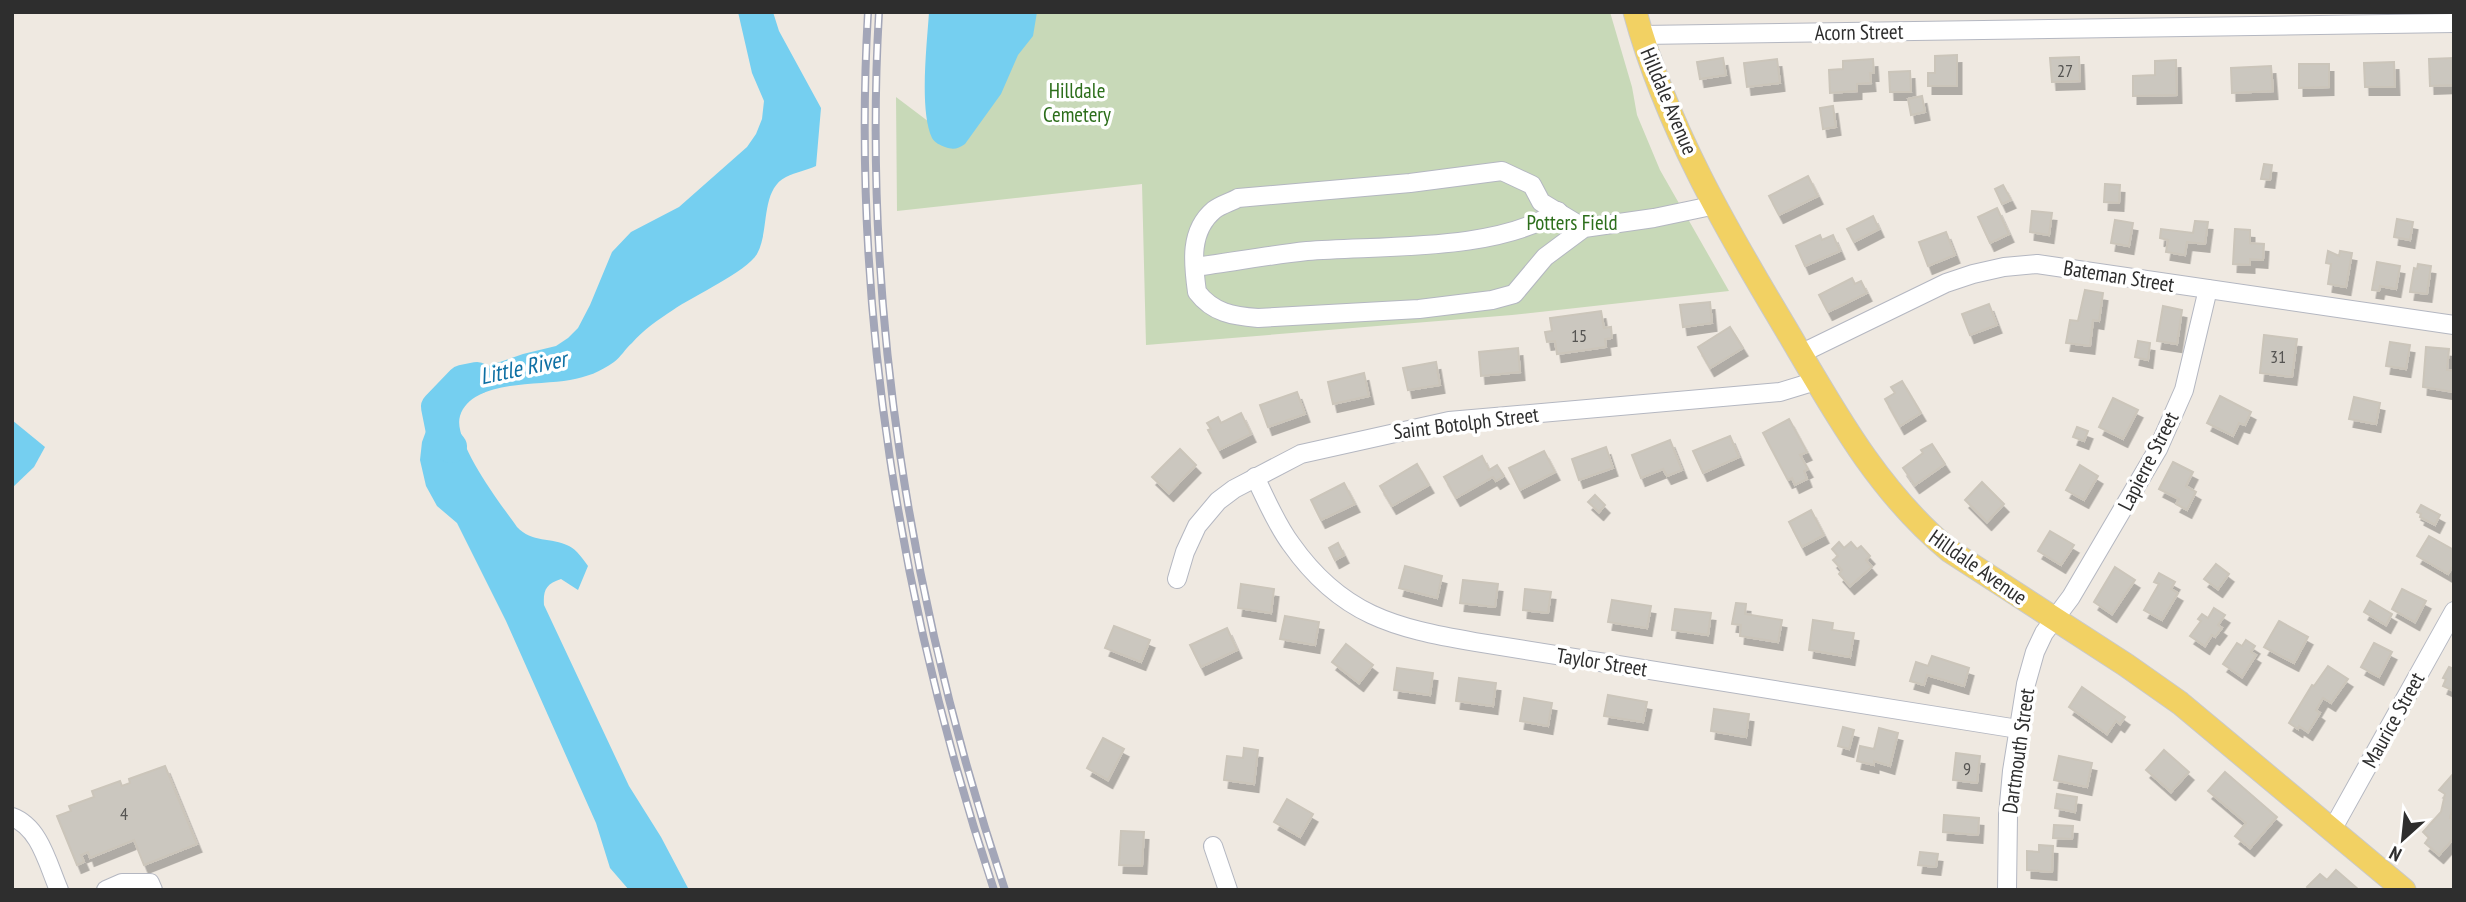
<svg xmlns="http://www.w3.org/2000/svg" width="2466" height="902" viewBox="0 0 2466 902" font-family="'PT Sans Narrow',sans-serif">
<defs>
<filter id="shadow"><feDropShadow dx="4.5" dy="8" stdDeviation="0" flood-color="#0004"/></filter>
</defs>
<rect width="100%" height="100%" fill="#efe9e1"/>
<path fill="#c8d9b8" d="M1016,12h594l22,75 5,28 23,55 69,121 -217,24 -366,30 -4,-161 -245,27 -1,-114 53,40z"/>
<g fill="#75cff0">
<path d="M738,12h35l6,19 42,77 -5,58c-9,4 -20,6 -30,11 -26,13 -16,54 -29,77 -11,18 -64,42 -84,56 -14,9 -30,20 -41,33 -7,6 -11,14 -18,19 -14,10 -27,15 -44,18 -31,6 -98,-1 -110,36 -8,25 42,90 57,111 15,16 34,10 52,19 8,4 14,13 19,20l-10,24 -17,-11c-15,5 -18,11 -17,26l85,181 32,51 28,53h-60l-19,-22 -14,-45 -90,-202 -49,-98 -20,-17 -11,-20 -6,-26 2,-18 7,-19 28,-46 66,-23 33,-8 12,-8 10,-10 12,-23 22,-53 19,-20 48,-25 68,-60 9,-13 6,-15 2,-18 -12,-28z"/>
<path d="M929,12h108l-4,24 -15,19 -17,39 -36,50c-7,5 -12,6 -20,3 -5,-2 -10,-4 -13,-9 -13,-28 -5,-94 -3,-126z"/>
<path d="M12,420l33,27 -11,20 -22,21z"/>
</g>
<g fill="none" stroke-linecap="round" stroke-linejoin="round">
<path stroke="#75cff0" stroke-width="32" d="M451,447l-8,-10 -6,-30 25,-26 15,-3"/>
</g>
<g fill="#cbc7bf" stroke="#cbc5ba" stroke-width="2" filter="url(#shadow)">
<path d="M1957,55v31h-29v-13h7v-17z"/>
<path d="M2079,57l1,24 -28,1 -2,-24z"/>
<path d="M1723,58l3,17 -26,4 -3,-17z"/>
<path d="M2454,58v27l-24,1 -1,-27z"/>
<path d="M1777,59l3,24 -33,4 -3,-24z"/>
<path d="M1873,59l1,14h-4l1,10 -14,1v7l-27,2 -1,-23 14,-1v-8z"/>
<path d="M2176,60l1,35 -44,1v-20l22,-1v-14z"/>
<path d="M2394,62l1,25h-30l-1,-24z"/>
<path d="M2299,64h30v23l-30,1z"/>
<path d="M2271,66l2,25 -41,2 -1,-25z"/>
<path d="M1910,71l1,21h-21l-1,-20z"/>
<path d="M1922,96l3,16 -14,3 -3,-16z"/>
<path d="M1833,106l3,21 -13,2 -3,-21z"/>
<path d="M2264,164l8,1 -2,15 -9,-1z"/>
<path d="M1808,176l10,20 -39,19 -10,-19z"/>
<path d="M2105,184l15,1 -1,18 -15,-1z"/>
<path d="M2003,185l8,15 -9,4 -7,-15z"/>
<path d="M1997,208l12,26 -19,9 -12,-26z"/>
<path d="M2032,211l20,2 -3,22 -19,-3z"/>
<path d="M1873,216l6,13 -25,13 -7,-13z"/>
<path d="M2397,219l16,3 -3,18 -16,-3z"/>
<path d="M2115,220l18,3 -4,23 -18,-3z"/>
<path d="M2195,221l13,1 -3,22 -18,-2 -2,13 -19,-3 2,-12 -8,-2 1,-9 32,4z"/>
<path d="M2235,229l15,1v13l14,1 -1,16 -13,-1v6l-17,-1z"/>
<path d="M1946,232l9,23 -27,11 -9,-24z"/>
<path d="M1820,235l2,5 11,-5 7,16 -35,15 -9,-20z"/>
<path d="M2328,251l11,5 1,-5 12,2 -6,34 -18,-3 3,-20 -5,-1z"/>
<path d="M2377,262l23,4 -4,23 -16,-3 -1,5 -7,-1z"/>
<path d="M2418,264l13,2 -4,28 -17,-2 4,-24 3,1z"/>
<path d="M1852,278l3,6 6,-3 6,12 -39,19 -9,-17z"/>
<path d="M2085,290l18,3 -4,28 -6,-1 -3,26 -24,-3 4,-23 8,1z"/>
<path d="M1710,302l2,21 -29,4 -3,-22z"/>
<path d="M1989,304l8,21 -27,10 -8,-21z"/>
<path d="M2163,306l19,4 -5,34 -20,-3z"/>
<path d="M1601,311l3,17 7,-1 1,11 -7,1 1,8 -49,7 -2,-13 -8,1 -2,-10 7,-1 -2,-13z"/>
<path d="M1730,327l13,21 -33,20 -12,-21z"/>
<path d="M2264,335l33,4 -5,38 -32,-4z"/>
<path d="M2138,341l12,2 -2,17 -13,-3z"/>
<path d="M2390,342l20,3 -4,24 -20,-3z"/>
<path d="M2426,347l23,2 -2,21 7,1v21l-31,-5z"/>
<path d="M1518,348l2,24 -39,4 -2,-24z"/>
<path d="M1436,362l4,23 -32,5 -5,-22z"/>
<path d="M1364,373l5,23 -36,8 -5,-22z"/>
<path d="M1902,381l19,32 -21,13 -15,-27 10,-6 -4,-6z"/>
<path d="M1297,392l8,22 -37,13 -8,-22z"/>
<path d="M2220,396l31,16 -6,13 -6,-2 -6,13 -26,-13z"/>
<path d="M2354,397l26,6 -4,21 -27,-5z"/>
<path d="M2113,398l25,12 -15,29 -24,-12z"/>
<path d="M1241,413l10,21 -32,16 -11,-20 3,-1 -4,-6 11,-6 3,6z"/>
<path d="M1789,419l18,33 -7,3 8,14 -4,2 3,8 -12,6 -3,-7 -4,2 -25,-47z"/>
<path d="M2077,427l11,4 -4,10 -11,-4z"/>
<path d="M1730,436l9,21 -36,16 -10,-22z"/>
<path d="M1670,440l12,30 -15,6 -4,-7 -22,9 -9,-23z"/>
<path d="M1932,444l13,20 -30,21 -12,-17 20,-15 -2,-3z"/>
<path d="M1606,447l7,21 -34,12 -7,-21z"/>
<path d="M1180,449l16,16 -27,28 -17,-16z"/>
<path d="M1544,451l11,21 -35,18 -11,-22z"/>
<path d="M1482,456l7,14 8,-5 7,11 -8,5 -3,-4 -37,21 -12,-21z"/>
<path d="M2173,462l20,10 -7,14 10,6 -9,18 -11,-6 3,-5 -20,-10z"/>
<path d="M1417,464l12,21 -37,21 -12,-20z"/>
<path d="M2080,465l18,11 -14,24 -18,-10z"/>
<path d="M1982,482l22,22 -17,18 -22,-22z"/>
<path d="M1344,483l11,21 -34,16 -10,-20z"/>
<path d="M1595,495l10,10 -6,7 -11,-10z"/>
<path d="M2421,505l19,10 -5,10 -15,-8 1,-3 -4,-2z"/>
<path d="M1811,510l13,25 -22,12 -13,-25z"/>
<path d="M2050,531l24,14 -13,20 -23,-14z"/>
<path d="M2429,536l25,14v15l-6,9 -31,-18z"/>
<path d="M1839,542l5,6 7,-6 6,7 4,-3 9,10 -4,4 6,7 -22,19 -11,-12 3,-4 -9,-10 5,-4 -6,-7z"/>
<path d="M1338,543l6,12 -9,5 -6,-12z"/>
<path d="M2216,564l13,10 -11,15 -14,-10z"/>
<path d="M1405,566l37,10 -5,22 -38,-10z"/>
<path d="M2115,567l20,13 -23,34 -18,-12z"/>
<path d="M2159,573l16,9 -4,7 7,4 -16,27 -18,-10 15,-26 -5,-2z"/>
<path d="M1463,580l35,4 -3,23 -35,-4z"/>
<path d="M1241,584l33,5 -3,24 -33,-5z"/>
<path d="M1525,589l26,3 -3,21 -25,-3z"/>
<path d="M2402,589l24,12 -11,21 -23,-13z"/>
<path d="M1612,600l39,6 -4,22 -39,-6z"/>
<path d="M2370,601l22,13 -6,11 -22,-13z"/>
<path d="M1736,603l10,1 -1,10 37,6 -4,22 -38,-6 1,-11 -9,-1z"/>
<path d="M2214,608l11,7 -7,10 4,3 -7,9 -3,-2 -7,11 -15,-10 11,-15 -3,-2 4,-5 6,4z"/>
<path d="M1675,609l36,4 -3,22 -36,-5z"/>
<path d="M1285,616l34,6 -4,23 -35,-6z"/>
<path d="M1813,620l20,3 -1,7 22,3 -4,24 -41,-7z"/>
<path d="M2279,621l29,16 -14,26 -30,-16z"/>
<path d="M1114,626l36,14 -9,22 -36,-14z"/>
<path d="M1227,628l10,22 -36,17 -11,-22z"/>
<path d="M2246,640l9,6 -4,6 5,3 -14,22 -19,-13 14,-21 5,3z"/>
<path d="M2374,643l18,9 -13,25 -18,-10z"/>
<path d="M1346,644l27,21 -14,18 -27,-21z"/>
<path d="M1932,656l37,12 -5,18 -37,-11 -3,10 -14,-4 6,-19 12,4z"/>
<path d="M2328,666l20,13 -17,24 -8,-5 -7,12 4,3 -12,19 -9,-6 -1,3 -9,-6 23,-38 2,1z"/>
<path d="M2449,667l5,2v22l-11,-5 3,-7 -3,-1z"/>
<path d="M1397,668l36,5 -3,22 -36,-5z"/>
<path d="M1459,678l37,5 -3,23 -37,-5z"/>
<path d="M2082,687l43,30 -5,7 -4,-3 -9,13 -38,-27z"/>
<path d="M1608,695l39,7 -4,20 -39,-6z"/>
<path d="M1524,698l28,5 -4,23 -28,-5z"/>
<path d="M1714,709l35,5 -3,23 -35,-6z"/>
<path d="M1843,727l11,3 -5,19 -11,-3z"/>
<path d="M1879,728l19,5 -8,33 -16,-5v4l-17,-4 3,-15 14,3z"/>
<path d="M1103,738l21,11 -16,31 -21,-12z"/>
<path d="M1244,748l14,2 -4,34 -30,-4 3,-24 16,2z"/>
<path d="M2164,750l25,22 -18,20 -25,-22z"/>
<path d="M1956,753l24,3 -3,27 -24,-3z"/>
<path d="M2059,756l33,7 -5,24 -33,-7z"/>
<path d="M165,766l32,78 -53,21 -10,-25 -44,18 -2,-6 -7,3 3,7 -7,3 -20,-49 14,-5 -2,-5 25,-9 -2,-6 28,-10 2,5 8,-3 -1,-4z"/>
<path d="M2225,772l52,45 -27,31 -15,-12 11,-13 -38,-32z"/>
<path d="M2453,774l1,30 -4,14 4,2v18l-15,17 -14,-12 4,-5 -6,-6 18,-20 4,-18 -6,-4z"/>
<path d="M2057,794l20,3 -2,15 -20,-4z"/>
<path d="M1287,799l26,15 -13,23 -26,-15z"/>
<path d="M1944,815l35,3 -1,17 -35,-3z"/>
<path d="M2054,825l19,1 -1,13 -19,-1z"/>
<path d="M1121,831l23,1 -2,34 -23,-1z"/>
<path d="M2039,845l14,1 -1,26 -25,-2v-19l12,1z"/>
<path d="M1920,852l18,2 -2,13 -18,-2z"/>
<path d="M2336,870l23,20h-49l-3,-3 13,-13 7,6z"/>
</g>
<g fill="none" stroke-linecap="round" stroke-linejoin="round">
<defs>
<g id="minor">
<path d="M1642,35l812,-12"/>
<path d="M1584,228l-43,-26 -9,-17 -30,-14 -92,12 -172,15c-7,4 -18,7 -24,12 -25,21 -21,53 -17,82 16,21 36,24 61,26l161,-9 73,-9 22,-6 31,-37 39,-29 70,-10 62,-13"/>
<path d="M1195,267c38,-5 74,-12 112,-16 73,-6 191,1 251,-40"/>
<path d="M1800,354l146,-71 27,-9 31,-7 33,-3 417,61"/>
<path d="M1255,477c11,22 21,47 36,67 50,71 103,84 184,98l543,87"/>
<path d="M1177,579l8,-27 12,-26 21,-25 16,-12 67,-35 148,-33 331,-29 36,-11"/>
<path d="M12,817c28,10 36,48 47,73"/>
<path d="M2332,830l122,-219"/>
<path d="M1213,846l15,44"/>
<path d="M106,890l16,-7h28l3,7"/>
<path d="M2007,890l1,-75 4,-44 14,-87 9,-32 9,-19 27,-36 87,-148 26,-59 24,-101"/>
</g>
<path id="major" d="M1635,12c31,114 91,217 151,317 47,80 91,162 164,222l176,114 54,38 224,187"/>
</defs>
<use href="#minor" stroke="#b4b7c1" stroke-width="20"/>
<use href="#major" stroke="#c9c9c9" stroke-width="25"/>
<use href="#minor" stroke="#fff" stroke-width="18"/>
<use href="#major" stroke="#f2d163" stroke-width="23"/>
<defs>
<g id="rail">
<path d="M868,12c-17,295 33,599 126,878"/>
<path d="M879,12c-17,296 32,597 126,878"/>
</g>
</defs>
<use href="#rail" stroke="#a3a6b8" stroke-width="8"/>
<use href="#rail" stroke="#fff" stroke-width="5" stroke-dasharray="16" stroke-linecap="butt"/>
</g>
<g text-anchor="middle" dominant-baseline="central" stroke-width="7" stroke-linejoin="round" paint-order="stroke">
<g font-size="18" fill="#555452">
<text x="2065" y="70">27</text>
<text x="1579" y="335">15</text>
<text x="2278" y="356">31</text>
<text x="1967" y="768">9</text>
<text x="124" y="813">4</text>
</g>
<g font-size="21" fill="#2e2e2e" stroke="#fff">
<text transform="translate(1859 32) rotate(-1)">Acorn Street</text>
<text transform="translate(1669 101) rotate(67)">Hilldale Avenue</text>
<text transform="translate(2119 276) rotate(9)">Bateman Street</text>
<text transform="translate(1466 423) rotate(-7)">Saint Botolph Street</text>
<text transform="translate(2148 461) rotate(-63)">Lapierre Street</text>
<text transform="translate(1978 567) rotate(35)">Hilldale Avenue</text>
<text transform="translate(1602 662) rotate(9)">Taylor Street</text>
<text transform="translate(2393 720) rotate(-61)">Maurice Street</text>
<text transform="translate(2018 751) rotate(-82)">Dartmouth Street</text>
</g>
<g font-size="21" fill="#2c6e1b" stroke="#fff">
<text x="1077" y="90">Hilldale<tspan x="1077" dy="24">Cemetery</tspan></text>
<text x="1572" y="222">Potters Field</text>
</g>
<g font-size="23" font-style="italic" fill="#0d6fa3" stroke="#fff">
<text transform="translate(523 367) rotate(-12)">Little River</text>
</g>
</g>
<rect width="2466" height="902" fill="none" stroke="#2e2e2e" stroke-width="28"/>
<g transform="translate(2403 839) rotate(207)" stroke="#ffffff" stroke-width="5" paint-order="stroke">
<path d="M0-5L12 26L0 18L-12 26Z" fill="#2e2e2e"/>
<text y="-10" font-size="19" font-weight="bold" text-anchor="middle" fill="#2e2e2e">N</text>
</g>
</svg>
